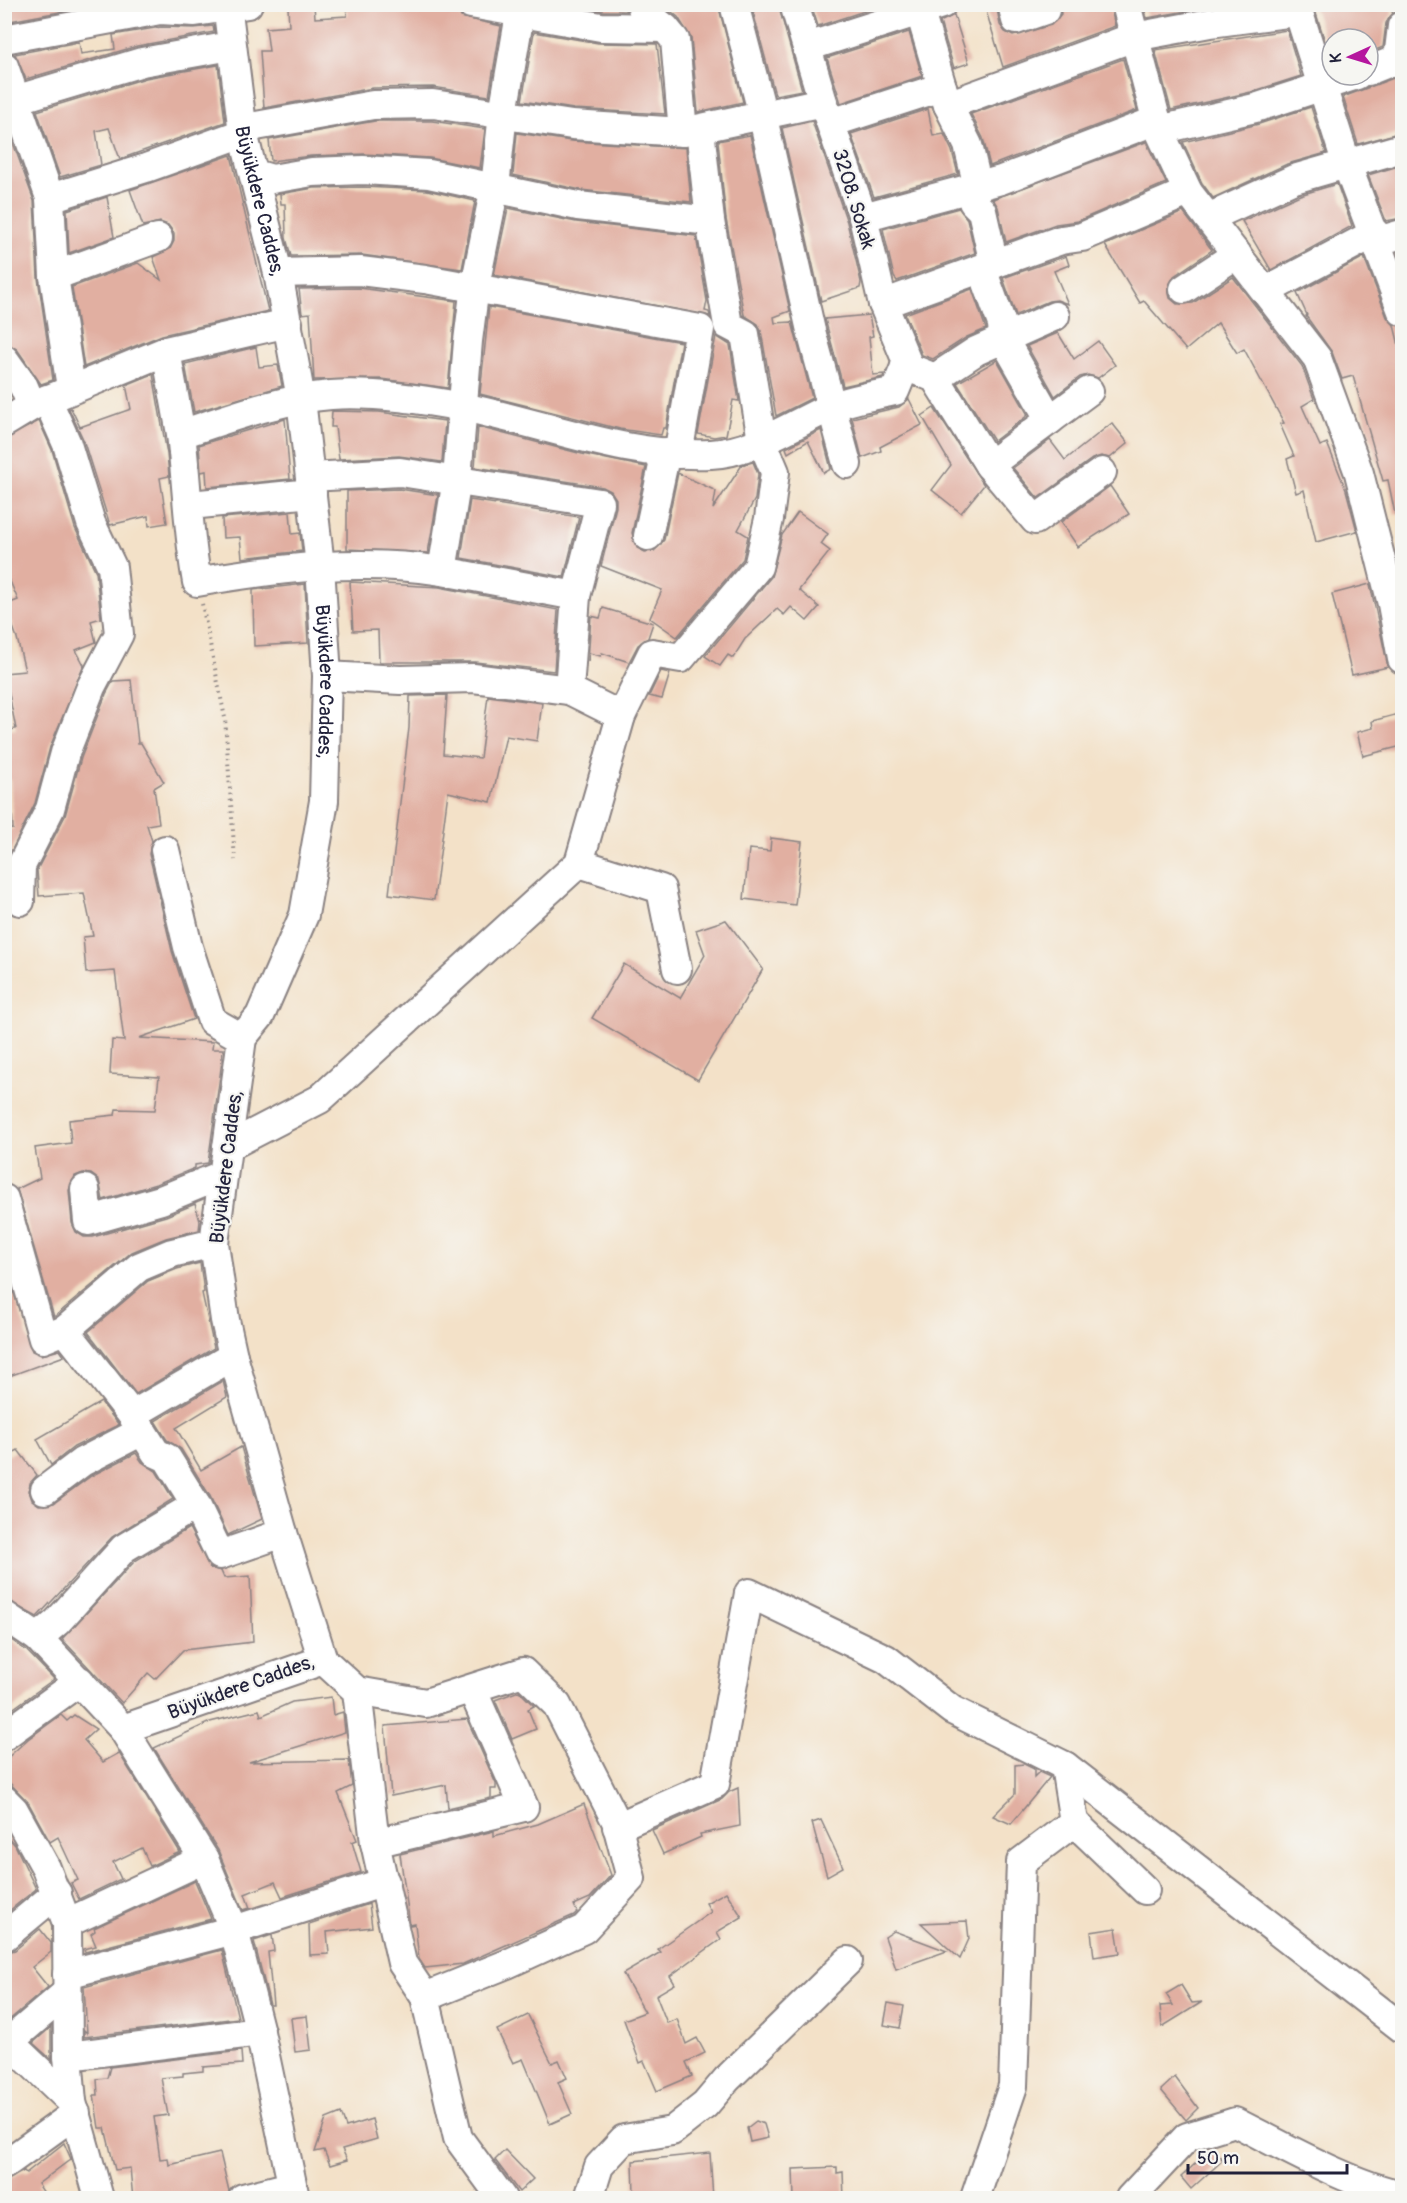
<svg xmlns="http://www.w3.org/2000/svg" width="1407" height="2203" viewBox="0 0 1407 2203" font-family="Pangolin,sans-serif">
<rect width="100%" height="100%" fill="#f6f6f2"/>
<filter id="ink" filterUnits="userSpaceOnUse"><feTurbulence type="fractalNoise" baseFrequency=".0167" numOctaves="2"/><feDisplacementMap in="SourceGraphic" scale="12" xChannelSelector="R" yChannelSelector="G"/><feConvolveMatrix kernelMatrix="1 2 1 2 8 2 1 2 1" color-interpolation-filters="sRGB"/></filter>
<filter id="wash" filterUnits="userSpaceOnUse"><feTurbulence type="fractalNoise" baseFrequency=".008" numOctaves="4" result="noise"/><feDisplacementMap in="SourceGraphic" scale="24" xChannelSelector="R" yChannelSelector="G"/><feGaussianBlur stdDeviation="1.35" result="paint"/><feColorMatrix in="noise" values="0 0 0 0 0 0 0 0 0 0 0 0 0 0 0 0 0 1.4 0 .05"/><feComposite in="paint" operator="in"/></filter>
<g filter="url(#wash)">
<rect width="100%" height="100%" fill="#f3e1c8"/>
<g id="blocks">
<g fill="#e1afa1">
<path d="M4,4h71l1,5 -72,13z"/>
<path d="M346,4h109l6,13 40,9 -12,70 -56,-9 -60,1 -109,20 -4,-57h9l-3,-23 23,-2 -1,-19 26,-2 1,13 32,-2z"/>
<path d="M569,4h56l1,7h-23z"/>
<path d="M662,4h56l25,98 -45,10 -7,-74 -13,-21z"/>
<path d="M751,4h27l24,86 -27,5z"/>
<path d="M811,4h75l-68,22z"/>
<path d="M984,4h12l4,21 5,7 8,4 38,-11 10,-11 -1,-10h50l5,22 -112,41z"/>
<path d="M1143,4h82l-78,14z"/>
<path d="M1313,4h73l7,9 -7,10 -3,24 -15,6v-14h-36v24z"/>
<path d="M954,15l15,48 -15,5 -14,-46z"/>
<path d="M213,26l1,6 -77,14 -111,33 -11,-25 64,-12 2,12 34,-5 -2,-14 48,-8 33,1z"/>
<path d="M1287,30l14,46 -50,16 -80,18 -16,-60z"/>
<path d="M534,32l64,11 59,1 8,70 -91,-5 -52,-8z"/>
<path d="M909,32l13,44 -81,27 -14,-45z"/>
<path d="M1123,59l14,51 -147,56 -7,-28 -12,-24z"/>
<path d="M218,65l7,57 -105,37 -11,-31 -13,3 5,34 -41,12 -23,-66 109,-33z"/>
<path d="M1399,76l3,14v42l-44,12 -15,-47z"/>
<path d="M1311,107l15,46 -39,11 -74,34 -11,-15 -19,-41 76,-18z"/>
<path d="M928,109l5,27 11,-2 8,17 6,23 -84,23 -23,-63z"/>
<path d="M375,121h57l53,8 -5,39 -50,-10 -66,-4 -53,2 -40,5 -2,-21z"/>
<path d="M812,121l35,101 14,60 -1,6 -39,13 -39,-173z"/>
<path d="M4,129h4l26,72 4,77 15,102 -12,4 -24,-35 -13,-6 1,-33h5l-2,-35h-4v-65h6l-6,-22z"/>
<path d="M517,133l54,8 115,7 5,54 -110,-12 -68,-15z"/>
<path d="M750,135l40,176 -16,6 1,6 17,-1 20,76 -36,18 -15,-85 -3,-7 -14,-9 -18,-96 -8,-78z"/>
<path d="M1146,142l20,41 -88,38 -22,3 -50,18 -8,-35 -5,-8z"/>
<path d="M231,155l37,156 -106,24 -78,32 -12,-80 66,-24 23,17 -8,-23 17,-8 4,-8v-8l-6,-8 -8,-3 -17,4 -13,-36z"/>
<path d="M1402,165v53l-16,3 -18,-46z"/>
<path d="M1337,184l15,42 -81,44 -29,-49 58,-26z"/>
<path d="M363,187l64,3 48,11 -13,68 -100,-14 -71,1 -5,-18 -1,-34h-4l-1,-10 34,-6z"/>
<path d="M107,197l7,40 -45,16 -2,-43z"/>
<path d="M508,208l68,14 120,14 11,65 -2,10 4,1 1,4 -216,-41z"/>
<path d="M959,208l8,11 8,34 -78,28 -3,-4 -11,-48z"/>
<path d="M1183,212l29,38 -38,26 -6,13 2,9 7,6 16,-1 40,-26 69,89 12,33 -12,7 18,40 7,-3 19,47 11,41 -41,11 -12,-52 -8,3 -9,-34 7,-3 -14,-32 4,-1 -40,-74 -7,4 -19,-30 -32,27 -42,-49 -4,2 -35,-58z"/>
<path d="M1066,256l3,9 -15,6 14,33 -11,-4 -8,1 -33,14 -13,-37z"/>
<path d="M1364,257l23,60 7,8 8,33v155l-7,1 -7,-34 -5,1 -30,-105 -11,3 -10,-27 -26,-36 1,-1 -10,-22z"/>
<path d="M359,288l97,13 -8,87 -66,-9 -68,1 -4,-67 -8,1 -3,-25z"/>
<path d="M972,289l14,40 -19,8 -34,22 -11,-4 -17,-41z"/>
<path d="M489,307l192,35 -15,86h-3l-2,7 -41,-6 -140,-35z"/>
<path d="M869,315l4,21 -4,1 4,38 11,-1 -1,3 -40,9 -18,-67z"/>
<path d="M1058,333l16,26 24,-18 17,24 -17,13 -10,-3 -8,2 -25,19 -28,-50z"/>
<path d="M716,336l14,9 9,56 -6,-1 -7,35 -12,2 -16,-3z"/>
<path d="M256,347l3,20 19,-2 4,21 -88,26 -9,-48z"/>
<path d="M997,360l31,55 -34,26 -37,-58z"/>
<path d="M153,374l14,80 2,22 -9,2 7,45 -18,3 -1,-10 -38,9 -27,-86 -14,-30 2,-1 9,19 51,-18 -5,-24z"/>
<path d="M909,399l13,26 -42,22 1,4 -19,7 -10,-40 47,-11z"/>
<path d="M934,408l50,77 -23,28 -29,-23 19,-25 -29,-49z"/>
<path d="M332,411l47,1 66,9 -3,41 -43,-6 -60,3 -4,-32h-4z"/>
<path d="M285,419l5,60 -83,8 -1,-16 -5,1 -2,-27z"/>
<path d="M39,421l13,29 23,78 21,44 5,46 -10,3 5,21 -20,8 8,15 -34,82 -15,56 -31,63v-36l9,-1 -3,-50 -6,1v-49l12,-2 -8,-40 -4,1v-17l21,-2 -8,-33 -12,-33 13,-5 -14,-33v-128z"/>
<path d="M1112,423l16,20 -18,15 -9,-2 -9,3 -54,39 -25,-30 37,-28 15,20z"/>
<path d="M478,427l104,27 64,13 -14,66 5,15 8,4 9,-1 10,-11 14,-67 38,18 -3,18 29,-44 11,-3 5,12 -3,25 -17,31 10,6 -5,23 -66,78 -27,-19 12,-28 -61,-24 15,-59v-8l-5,-8 -8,-4 -128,-20z"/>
<path d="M821,430l10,39 -7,4 -16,-32 -20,12 -2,-5z"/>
<path d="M1110,486l19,28 -51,33 -17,-25z"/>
<path d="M399,489l39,6 -10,58 -81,-4v-58z"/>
<path d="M470,500l109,17 -15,60 -103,-19z"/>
<path d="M290,512l2,22 8,-1 2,18 -60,7 -2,-21 -17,1 -1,-20z"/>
<path d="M798,512l30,22 -7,10 9,7 -31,39 20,17 -12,14 -16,-14 -7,8 -7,-6 -32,30 -12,19 -5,-3 -8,11 -15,-10 66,-79 11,-42z"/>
<path d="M350,582l89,5 119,23 -4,61 -79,-9h-96l-1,-32 -25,1z"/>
<path d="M305,584l3,59 -54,3 -1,-56z"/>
<path d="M1370,584l18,83 -36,8 -20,-81z"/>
<path d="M603,608l50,15 -5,15 -10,7 -9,17 -27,-9 -1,3 -12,-3 -1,9 3,-46 9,2z"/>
<path d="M661,671l9,2 -8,26 -13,-3z"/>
<path d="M131,680l7,63h3l23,39 -10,6 5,35 -12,2 5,16 -3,13 23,97 22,68 -55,19 74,4 -1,7h11l-2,19 -13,95 -13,2v3l-39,16 -53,16 -4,-20 -8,-6 -8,-1 -8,3 -6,14 3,33 4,9 8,5h9l73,-21 29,-12 5,17 -1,9 -33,8 -34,14 -78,65 -37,-128 23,-11 -5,-30 36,-5 -2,-23 46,-5 1,-6 39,1 4,-33 -49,-3 2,-34 12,1 -9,-70 -29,2 -3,-36 10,-1 -9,-43 -45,3 -2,-26 28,-54 16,-58 25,-64 7,-13z"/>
<path d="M447,695l-4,59 37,4 8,-62 54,7 -5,38 -31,-5 -15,66 -43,-10 -14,108 -45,-6 20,-166 1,-32z"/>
<path d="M1402,713v33l-39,10 -6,-24 16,-4 -1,-7z"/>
<path d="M771,838l31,4 -7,63 -51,-6 5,-50 21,2z"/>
<path d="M726,920l37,49 -65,111 -106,-62 32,-54 56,34 25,-43 -9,-25z"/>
<path d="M4,1262l28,89 9,4 19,-5 4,6 -60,22z"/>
<path d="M200,1263l4,29 -2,1 12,55 -78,46 -48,-62 60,-51 29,-12z"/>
<path d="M223,1381l4,16 -51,31 25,42 40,-23 21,72 -34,16 -18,-39 -29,-47 -14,-9 -12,-19z"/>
<path d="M101,1402l18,23 -45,22 -23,18 -14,-26z"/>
<path d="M18,1450l19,25 -7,8 -1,8 3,9 7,5 15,-2 37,-27 45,-23 6,9 14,9 17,28 -61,38 -75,80 -33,-18v-141z"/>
<path d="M189,1528l21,40 11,3 3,7 26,-2 3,66 -70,8 -28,29 -7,-6 -26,30 -60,-64 73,-78z"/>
<path d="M4,1635l23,16 27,28 -50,36z"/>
<path d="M519,1691l15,15 -6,3 8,20 -24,10 -17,-39z"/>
<path d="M331,1697l2,18 10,-3 2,20 -96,30 100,-2 3,26 -14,7 19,47 -5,2 9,30 -79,25 -7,-15 -30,12 5,14 -7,2 -25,-60 -64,-102 56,-26 49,-12 2,6 31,-14z"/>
<path d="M61,1715l6,6 7,-6 22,14 -12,11 19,22 16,-9 61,99 -30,14 -8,-18 -29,14 8,17 -42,20 -8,-16 7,-3 -20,-43 -8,5 -22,-40 -24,-25v-16l24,-22z"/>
<path d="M467,1719l29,65v5h-5v9l-43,10 -2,-23 -55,11 -6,-70z"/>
<path d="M1024,1764l10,5v8l5,-5 11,5 -39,47 -18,-8 22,-22v-29z"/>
<path d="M738,1788l2,38 -40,8 1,3 -38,17 -11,-24 70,-31 7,-7z"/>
<path d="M584,1804l27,71 -21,23 -16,7 3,7 -3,3 -111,49 -38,4 -6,-9 -4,-35 -5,1 -10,-71 94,-23v5l44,-12z"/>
<path d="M821,1820l22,47 -16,9 -15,-53z"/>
<path d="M4,1833l11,12 21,44 -32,26z"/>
<path d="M195,1881l16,38 -126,33 -1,-3 12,-3 -5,-12 4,-3 -1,-3z"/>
<path d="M726,1892l16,25 -25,15 4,7 -51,37 5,8 -19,11 11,28 10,-4 9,25 11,-6 8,15 -19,9 6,14 -35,15 -13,-30 -4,2 -16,-43 21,-8 -22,-38 38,-22 -3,-3 53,-37 -5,-9z"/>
<path d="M369,1904l3,23 -45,5 2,22 -19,1 -1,-31z"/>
<path d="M967,1921l2,18 -9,20 -39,-36z"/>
<path d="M1116,1928l4,25 -26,4 -3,-25z"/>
<path d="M40,1929l11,14v9l-19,15 16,20 -40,34 -4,-3v-65l11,-3z"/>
<path d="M894,1931l53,20 -51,18 -11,-32z"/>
<path d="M272,1935l2,16 -6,1 5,53h-3l-16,-64z"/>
<path d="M222,1950l16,68 -154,19v-7l3,3 -3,-46z"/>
<path d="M1181,1985l11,18 10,-1 -40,25 -2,-21 13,-1 -7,-11z"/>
<path d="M888,2003l16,3 -4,22 -16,-3z"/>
<path d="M528,2015l24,48 7,-3 8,18 -9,4 14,32 -22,10 -27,-65 -10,4 -16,-33z"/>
<path d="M307,2016l4,34 -16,2 -4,-34z"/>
<path d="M51,2027v29l1,4 -19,-17z"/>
<path d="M241,2051l1,13 -39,3v4l-20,2v3l-22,2 7,37 -14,2 6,42 8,-1 1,7 51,-12 9,38 -2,8h-94l-3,-31 -15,2 -10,-42h-6l-5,-33h4l-1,-16 10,-1 3,-11z"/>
<path d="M1175,2077l23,31 -12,12 -25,-30z"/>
<path d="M341,2113l5,14 26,-8 5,20 -35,10 5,11 -17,5 -6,-15 -9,2 11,-33z"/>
<path d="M756,2121l8,3 4,14 -18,4 -3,-14z"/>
<path d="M64,2143l7,16 -33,25 10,15h-44v-18l20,-10 2,2z"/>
<path d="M1212,2148l11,12 -32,29 -10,-12z"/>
<path d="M505,2150l28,29 -14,13 -24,-32z"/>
<path d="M710,2153l3,46h-50l-10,-6 -19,1 -1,-33z"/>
<path d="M837,2167v6l6,-1 1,27h-50l-1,-30z"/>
</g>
</g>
</g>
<g filter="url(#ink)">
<use href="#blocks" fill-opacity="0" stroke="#8a8282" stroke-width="1.5"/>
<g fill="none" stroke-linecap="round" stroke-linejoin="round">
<defs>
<g id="minor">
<path id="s1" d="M227,4l16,129 35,140 23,126 19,167 7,110 -3,125 -20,114 -44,101 -18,22 -28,205 11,77 8,36 50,177 40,127 -200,69 81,130 30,71 26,102 35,166"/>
<path d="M471,4l130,23 64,1"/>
<path d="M641,4l2,7 22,17 10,12 8,92"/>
<path d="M734,4l25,96 52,231 36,133"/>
<path d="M1012,4l4,16 29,-10"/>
<path d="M1126,4l33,126 29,62 129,166 42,115 33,131 10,55"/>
<path d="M1296,4l51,161 55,146"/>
<path d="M920,12l22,75"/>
<path d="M4,39l156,-29 35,2 53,-8"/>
<path d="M807,47l135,-43"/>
<path d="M4,66l46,132 4,78 17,112"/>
<path d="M1368,71l30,-12 4,-33"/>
<path d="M948,105l20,40 10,42"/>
<path d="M6,113l14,-7 5,-9 117,-35 89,-16"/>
<path d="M831,123l111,-36 6,18 186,-68 76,-14 86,-11"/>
<path d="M1159,130l96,-22 102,-33"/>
<path d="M255,174l17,5 40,-7 51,-2 66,4 149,32 132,15"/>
<path d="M971,190l2,12 9,9 12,53"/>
<path d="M50,198l96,-30 97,-35 13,-7 117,-21 60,-1 139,21 111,7 140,-30"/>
<path d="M863,217l138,-37 156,-60"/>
<path d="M1208,218l86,-39 108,-31"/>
<path d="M1378,241l24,-7"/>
<path d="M982,269l20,55 1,14 47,82"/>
<path d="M278,273l82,-2 65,8 275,50 -22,125"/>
<path d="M54,276l104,-38"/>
<path d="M1184,289l53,-35"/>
<path d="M1266,291l109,-58"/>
<path d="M883,304l141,-51 37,-13 21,-3 106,-45"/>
<path d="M166,351l15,83c49,-16 99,-35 150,-39 43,-3 89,4 131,12 83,16 163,51 249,47 42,-2 80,-29 118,-46 20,-9 45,-12 66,-17l12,-29 -24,-58 -20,-87 -40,-115 -29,-98"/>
<path d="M4,359l20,28 8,19"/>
<path d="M905,366l30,12 54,87 100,-74"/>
<path d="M935,378l41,-27 79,-35"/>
<path d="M4,423l28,-17 134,-55 122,-28"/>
<path d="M181,434c6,50 7,99 16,148 81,-14 164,-24 245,-11l15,-92 11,-138 7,-55 20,-99 8,-74 17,-99"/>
<path d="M989,465l46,55 67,-48"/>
<path d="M310,477l90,-5 200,31 -24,93 -134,-25"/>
<path d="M190,505l122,-12"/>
<path d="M648,536l18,-84"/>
<path d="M327,676l73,4 73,-2 96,12 52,26"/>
<path d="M569,690l7,-94"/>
<path d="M165,850l23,97 24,74 30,17"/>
<path d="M579,863l82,26 16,80"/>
<path d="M20,901l1,-35 29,-57 15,-56 26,-66 28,-53 -7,-67 -21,-44 -24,-79 -20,-45"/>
<path d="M227,1147l93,-48 259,-236 42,-147 31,-63 29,5 77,-91 11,-48 6,-47 -13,-31 -17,-107 -17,-9 -18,-104 -10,-92"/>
<path d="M85,1189l3,32 73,-21 61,-25"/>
<path d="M4,1199l39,140 22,-9"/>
<path d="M132,1415l101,-59"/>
<path d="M45,1490l37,-28 60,-31"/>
<path d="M196,1505l-29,-47 -11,-5 -24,-38 -67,-85 74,-63 33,-14 42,-10"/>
<path d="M4,1615l34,23 85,91"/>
<path d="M38,1638l19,-16 67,-74 72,-43 24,50 63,-22"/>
<path d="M323,1660l34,31 18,152 27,120 23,34 33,141 44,60"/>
<path d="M357,1691l69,12 97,-31 34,33 59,116 15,57 -47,51 -77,35 -82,33"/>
<path d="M4,1736l76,-55"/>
<path d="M4,1800l10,10 32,58 21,55 1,133 4,46 27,96"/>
<path d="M1074,1822l71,68"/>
<path d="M617,1827l98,-43 34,-191 137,66 66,51 113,56 337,262"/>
<path d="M375,1843l149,-36 -52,-118"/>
<path d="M67,1923l137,-64"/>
<path d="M4,1937l53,-44"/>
<path d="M67,1974l167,-44 151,-48"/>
<path d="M9,2042l63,60"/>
<path d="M4,2046l62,-53"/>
<path d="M68,2056l192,-24"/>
<path d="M4,2165l72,-52"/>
<path d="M243,2198l48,-12"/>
<path d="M589,2198l10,-32 25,-27 48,-8 33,-26 22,-26 121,-118"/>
<path d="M975,2198l38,-112 8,-224 53,-40 -9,-56"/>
<path d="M1130,2198l57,-61 48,-15c48,24 116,63 167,73"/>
</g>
</defs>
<use href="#minor" stroke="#8a8282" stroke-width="32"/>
<path stroke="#8a8282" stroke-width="4" stroke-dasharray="1.5 4.5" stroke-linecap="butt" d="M202,604l23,114 10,142"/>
<use href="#minor" stroke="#fff" stroke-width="28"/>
</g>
</g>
<g text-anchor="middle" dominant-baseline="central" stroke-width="4.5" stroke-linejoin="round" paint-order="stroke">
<g font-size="20" fill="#22223b" stroke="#f6f6f2">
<text transform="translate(854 199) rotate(73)">3208. Sokak</text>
<text stroke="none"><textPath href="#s1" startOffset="200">Büyükdere Caddes,</textPath></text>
<text stroke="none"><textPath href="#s1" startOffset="686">Büyükdere Caddes,</textPath></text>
<text transform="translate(226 1167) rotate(-83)">Büyükdere Caddes,</text>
<text transform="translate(241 1687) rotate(-20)">Büyükdere Caddes,</text>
</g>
</g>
<rect width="1407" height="2203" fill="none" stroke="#f6f6f2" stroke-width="24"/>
<g transform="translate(1350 57) rotate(266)"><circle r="28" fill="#f6f6f2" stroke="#a1a1a9" stroke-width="1.5"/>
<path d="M0-4.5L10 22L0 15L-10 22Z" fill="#b5179e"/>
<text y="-9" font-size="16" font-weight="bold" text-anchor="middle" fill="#22223b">K</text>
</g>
<path d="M1188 2164v9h159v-9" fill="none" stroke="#22223b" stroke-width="3"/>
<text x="1197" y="2164" font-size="18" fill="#22223b" stroke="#f6f6f2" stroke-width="4.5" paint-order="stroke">50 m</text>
</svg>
